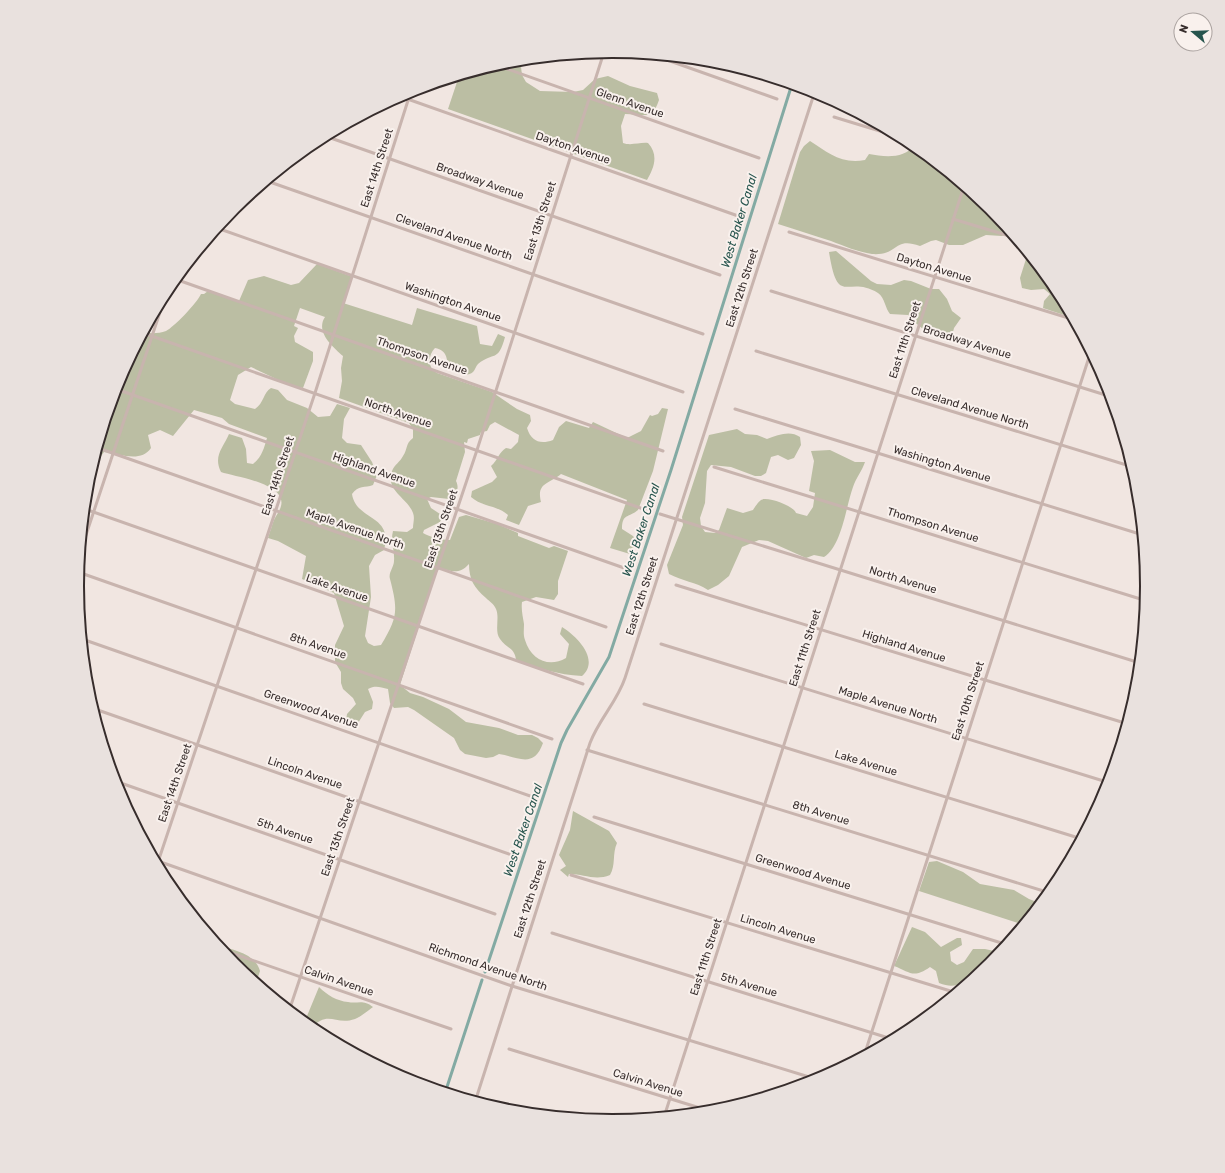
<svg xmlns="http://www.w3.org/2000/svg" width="1225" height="1173" viewBox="0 0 1225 1173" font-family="Rubik,sans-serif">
<rect width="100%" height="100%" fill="#f1e6e1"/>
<g fill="#bbbea3" fill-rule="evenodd">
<path d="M535,59l-14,8 1,8 4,7 14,9 33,1 10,-2 12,-11 13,-3 22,10 27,7 2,7c-7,21 -15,14 -34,14l-4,12 2,17c8,3 17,-1 25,0 11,12 6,25 -1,37l-199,-71 11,-33 49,-15z"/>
<path d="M810,141c17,11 32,24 55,19l4,-6c16,3 35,5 46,-9l76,63 20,24h-3l-6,4 -16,-1 -23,10h-14l-13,-5 -5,1 -11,5c-27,-10 -21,10 -48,8 -14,-2 -28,-8 -41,-13 -18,-6 -35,-11 -53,-17l22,-72 4,-6z"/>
<path d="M836,251l35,30 6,3 14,1 13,-5 7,1 20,8h8l8,10 5,12 9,7 -7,10 -2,8c-19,4 -32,-8 -44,-21l-18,-1c-5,-6 -5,-16 -12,-21 -31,-19 -40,16 -49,-41z"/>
<path d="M1026,259c21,5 38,41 47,59l-30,-10 1,-7 6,-7 -6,-5 -13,1 -9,-2 -2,-10z"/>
<path d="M317,264l36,13 -10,26 69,22 5,-17 60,18 3,18 12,2 6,-12 7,3c-7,26 -11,14 -27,27 -2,2 -3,6 -5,8 -7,6 -17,0 -24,-3 -3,-11 -1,-18 -14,-21 -7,7 -8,20 2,25l55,19 25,17 13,6 1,6 -4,7c4,13 13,17 26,12l6,-13 7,-6 23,7 4,-6 34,16 14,-7 9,-16 2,1 6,-2 4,-6 6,1 -15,62 -15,39c-9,8 -16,3 -16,19l11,7 4,6 -7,12 -20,-6 17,-48 -66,-26c-11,10 -25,8 -20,28l-13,4 -9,19 -13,-5 2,-5c-11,-10 -26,-8 -37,-18l1,-6 20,-9 5,-5 -6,-11c7,-6 8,-14 15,-18l5,1 7,-7 1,-7 -24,-13 -5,3 -3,6 -6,1 -1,3 -12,4 -1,4 -3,-1 1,10 -9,29c4,8 0,14 -7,18l-18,-2 -4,2 4,9 12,8 -3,6 -16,8 -1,3c7,4 18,7 27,7l9,-23 7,-2 31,9 21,9v3l31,12 5,-2 14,5 -10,30v13l-4,6 -18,-3 -14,5c-1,8 1,15 2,22 0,5 -1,11 1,16 6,20 24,28 41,18l3,-14 -9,-10 2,-7c16,10 38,33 20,49 -24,-1 -44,-8 -66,-16 -1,-12 -10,-12 -16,-21 -6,-8 0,-21 -4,-30 -2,-5 -7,-8 -10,-11 -12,-10 -17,-19 -17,-34 -9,10 -17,8 -29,4l-4,5 -36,112 10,8 13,4 26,12 17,13 33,6 19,7h14l6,3 5,5c-9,26 -25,14 -44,11l-6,3 -7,1 -21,-4 -5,-4 -6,-12 -40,-28 -6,-3 -14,1 -4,-5 -2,-14c-8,-2 -13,-4 -20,0l5,13 -1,7 -7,3 -7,11 -7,2 -5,-4 1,-7 9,-10 -3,-6 -10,-9 -2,-6v-11l-6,-10v-17l9,-19 -10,-33 -32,-14 4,-23 -28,-15 -10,-3c2,-6 4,-13 6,-18 2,-5 6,-9 7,-14 6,-23 -46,-29 -60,-34 -8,-16 2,-24 8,-38l13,4 4,11 1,14 6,1c9,-7 11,-16 14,-26l-38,-14 -7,-6 -28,-8 -21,26 -13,-6 -12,5 3,13c-10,15 -31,6 -47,4l-5,7 -5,2 24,-80 26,-48c7,0 15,1 22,-2 8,-4 31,-28 35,-37h3l4,-3 31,10 9,-21 16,-4 27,9 8,-2zM300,308l25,9c-10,15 8,30 18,39l-2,12 1,13 -3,17 70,25 4,6v9c-8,6 -5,11 -10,18 -3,6 -8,8 -11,15 -7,20 16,27 21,42 2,5 0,10 0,15l-6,4 -14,-1c-3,12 2,19 1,30 0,6 -6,12 -4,18 8,31 8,38 -9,66l-7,1 -6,-3 -3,-7 6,-39 -2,-31 6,-11 9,-5c10,-36 -28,-29 -32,-56 6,-9 13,-6 21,-9l4,-10 -5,-13 -11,-17 -14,-2 -5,-5 2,-19 6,-11 -13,-4 -7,12 -12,1 -11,-9 -20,-8 -9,-10 -7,-2c-8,5 -7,15 -16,21l-20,-5 -5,-4 8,-25 13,-8 38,18 14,3 10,-27v-9l-18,-10 -1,-6 4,-8 -4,-2z"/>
<path d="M737,429l8,5 12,1 10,4c11,-4 23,-9 33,-2l1,8 -7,13 -6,2 -10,-5 -7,2 -5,16 -5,3h-6l-24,-9 -20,-2 -4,6 -2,32 -5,15 1,8 4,6 10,1 4,-3 8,-22 16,5 10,-3c2,-3 5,-8 8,-10 6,-4 33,6 35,13l11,3 6,-9 2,-14 -6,-2 5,-30 -3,-10 19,-1 25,12h10c-3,9 -9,16 -12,25 -7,19 -11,59 -29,70l-10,-2 -8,3 -38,-17 -9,-1 -17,7 -13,29 -11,9 -10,5c-12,-8 -26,-9 -39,-16l-2,-9 16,-40 -1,-8 27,-82z"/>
<path d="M573,811l36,20 8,12c-5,11 -1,22 -7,32 -15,6 -26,-1 -41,-1l-1,3 -8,-7 6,-4 -7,-11 11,-25z"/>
<path d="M937,861l26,11 17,12 34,6 15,9 13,5 -18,21 -105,-34 10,-29z"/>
<path d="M912,927l13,5 16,15 16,-9h4l1,7 -12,7 1,9 6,4 7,-3 9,-13h12l9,2 4,6 -7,8 -20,17 -7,-1c-9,6 -14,6 -25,2l-3,-12 -6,-4c-17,12 -20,5 -36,-1z"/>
<path d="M217,945c16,5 38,8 43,26l-4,12 -22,-18z"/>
<path d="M319,987c8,8 18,14 29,15 10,2 15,-3 25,5 -5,4 -13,10 -18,12 -20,7 -26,-10 -44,9l-20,-16 16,4z"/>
</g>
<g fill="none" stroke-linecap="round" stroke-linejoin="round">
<g stroke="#83aaa3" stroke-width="3">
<path d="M485,972l76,-229 6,-13 42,-73 62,-187 121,-386"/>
<path d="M445,1093l37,-113"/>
</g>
<g stroke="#c8b4ae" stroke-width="3">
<path d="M653,55l124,44"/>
<path d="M496,65l263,93"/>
<path d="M399,96l342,121"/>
<path d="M834,117l72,22"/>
<path d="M325,136l395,139"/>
<path d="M267,181l436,153"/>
<path d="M953,219l63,19"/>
<path d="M217,228l466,164"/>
<path d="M789,232l286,88"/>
<path d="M175,279l488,172"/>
<path d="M771,291l341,106"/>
<path d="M143,333l503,177"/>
<path d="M756,351l377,116"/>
<path d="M116,389l511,180"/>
<path d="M735,409l408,126"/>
<path d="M98,448l508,179"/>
<path d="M714,467l433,134"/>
<path d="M85,509l498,175"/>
<path d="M660,514l480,149"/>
<path d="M80,553l88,-265"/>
<path d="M78,572l474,167"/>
<path d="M676,585l452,139"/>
<path d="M82,639l451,158"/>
<path d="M661,644l449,139"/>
<path d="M644,704l438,135"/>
<path d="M92,708l420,147"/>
<path d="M587,750l463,143"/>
<path d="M115,781l380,133"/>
<path d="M594,817l414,128"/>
<path d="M155,860l357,126 307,94"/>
<path d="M157,865l158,-472 96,-302"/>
<path d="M571,875l386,118"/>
<path d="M552,933l343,107"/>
<path d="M220,949l231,80"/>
<path d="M289,1011l188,-561 127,-398"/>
<path d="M509,1049l204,63"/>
<path d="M864,1056l227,-705"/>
<path d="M400,1077l35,12"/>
<path d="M475,1102l115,-359c9,-24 27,-41 35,-65l190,-587"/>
<path d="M664,1117l300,-931"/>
</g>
</g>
<g text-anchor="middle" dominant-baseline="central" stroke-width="4" stroke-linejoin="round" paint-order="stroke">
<g font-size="11" fill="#372d2c" stroke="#f9f1ed">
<text transform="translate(630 103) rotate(19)">Glenn Avenue</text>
<text transform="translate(573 148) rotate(19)">Dayton Avenue</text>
<text transform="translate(377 168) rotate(-72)">East 14th Street</text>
<text transform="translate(480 181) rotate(19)">Broadway Avenue</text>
<text transform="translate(540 221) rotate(-72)">East 13th Street</text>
<text transform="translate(454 237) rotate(19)">Cleveland Avenue North</text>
<text transform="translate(934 268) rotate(17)">Dayton Avenue</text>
<text transform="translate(742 288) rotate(-72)">East 12th Street</text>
<text transform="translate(453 302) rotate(19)">Washington Avenue</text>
<text transform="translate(905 340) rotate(-72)">East 11th Street</text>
<text transform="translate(967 342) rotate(17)">Broadway Avenue</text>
<text transform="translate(422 356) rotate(19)">Thompson Avenue</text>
<text transform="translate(970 408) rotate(17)">Cleveland Avenue North</text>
<text transform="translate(398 413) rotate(19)">North Avenue</text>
<text transform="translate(942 464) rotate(17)">Washington Avenue</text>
<text transform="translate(374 470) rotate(19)">Highland Avenue</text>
<text transform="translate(278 476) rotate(-72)">East 14th Street</text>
<text transform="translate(933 525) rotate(17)">Thompson Avenue</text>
<text transform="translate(355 529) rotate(19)">Maple Avenue North</text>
<text transform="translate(441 529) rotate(-71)">East 13th Street</text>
<text transform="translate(903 580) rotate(17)">North Avenue</text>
<text transform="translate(337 588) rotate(19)">Lake Avenue</text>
<text transform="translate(642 596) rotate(-72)">East 12th Street</text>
<text transform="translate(318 646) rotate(19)">8th Avenue</text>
<text transform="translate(904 646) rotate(17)">Highland Avenue</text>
<text transform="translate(805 648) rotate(-72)">East 11th Street</text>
<text transform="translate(968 701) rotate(-72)">East 10th Street</text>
<text transform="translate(888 705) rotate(17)">Maple Avenue North</text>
<text transform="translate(311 709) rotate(19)">Greenwood Avenue</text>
<text transform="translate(866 763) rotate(17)">Lake Avenue</text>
<text transform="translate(305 773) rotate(19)">Lincoln Avenue</text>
<text transform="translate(175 783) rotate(-71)">East 14th Street</text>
<text transform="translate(821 813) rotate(17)">8th Avenue</text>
<text transform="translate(285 831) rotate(19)">5th Avenue</text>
<text transform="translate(338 837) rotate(-71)">East 13th Street</text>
<text transform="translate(803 872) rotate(17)">Greenwood Avenue</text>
<text transform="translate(530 899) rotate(-72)">East 12th Street</text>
<text transform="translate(778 929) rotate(17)">Lincoln Avenue</text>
<text transform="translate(706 957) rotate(-72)">East 11th Street</text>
<text transform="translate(488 967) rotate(19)">Richmond Avenue North</text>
<text transform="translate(339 981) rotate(19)">Calvin Avenue</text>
<text transform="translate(749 985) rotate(17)">5th Avenue</text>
<text transform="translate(648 1083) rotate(17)">Calvin Avenue</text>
</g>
<g font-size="12" font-style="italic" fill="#26544d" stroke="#f9f1ed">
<text transform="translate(739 221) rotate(-73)">West Baker Canal</text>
<text transform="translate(641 530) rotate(-72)">West Baker Canal</text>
<text transform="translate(523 830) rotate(-71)">West Baker Canal</text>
</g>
</g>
<path d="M0 0H1225V1173H0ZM84 586a528 528 0 1 1 1056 0a528 528 0 1 1-1056 0Z" fill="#e9e1de" fill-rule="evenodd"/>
<path fill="none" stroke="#372d2c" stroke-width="2" d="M84 586a528 528 0 1 1 1056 0a528 528 0 1 1-1056 0Z"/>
<g transform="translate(1193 32) rotate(289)"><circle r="19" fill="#f9f1ed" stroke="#aba3a0"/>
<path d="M0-3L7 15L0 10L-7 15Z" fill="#26544d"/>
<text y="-6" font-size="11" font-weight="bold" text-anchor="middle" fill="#372d2c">N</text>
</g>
</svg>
